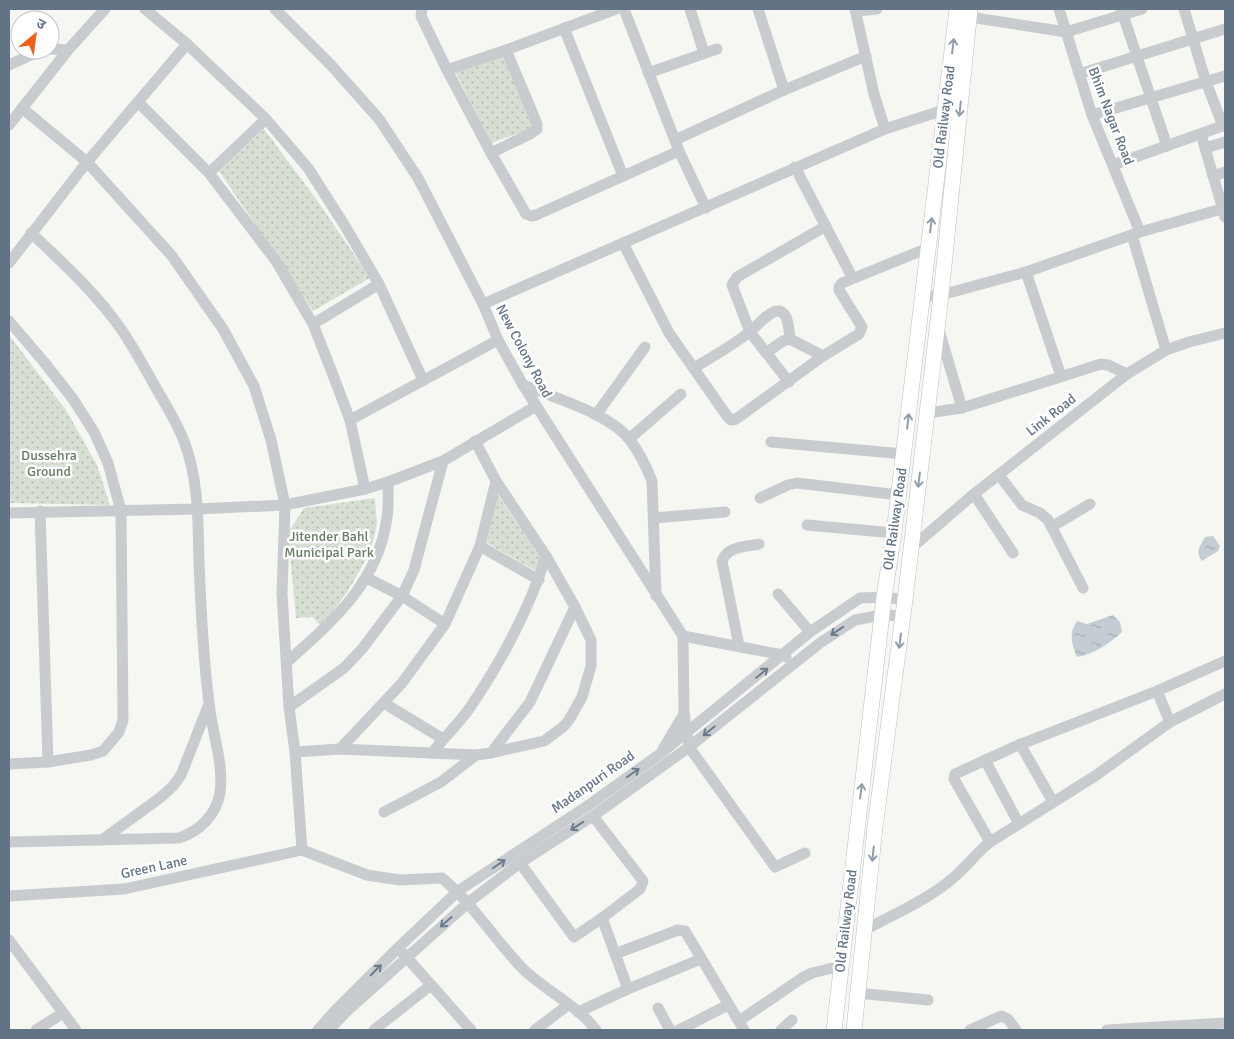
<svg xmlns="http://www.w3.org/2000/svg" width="1234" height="1039" viewBox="0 0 1234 1039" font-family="Signika,'Noto Sans Devanagari',sans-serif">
<defs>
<pattern id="grass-dots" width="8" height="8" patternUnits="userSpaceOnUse" patternTransform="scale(1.25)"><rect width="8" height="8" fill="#d7dfd3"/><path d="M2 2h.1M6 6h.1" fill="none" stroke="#b2b9b1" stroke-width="1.8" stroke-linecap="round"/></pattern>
<pattern id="water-ripples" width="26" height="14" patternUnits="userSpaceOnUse" patternTransform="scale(1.25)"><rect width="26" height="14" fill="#c4cdd3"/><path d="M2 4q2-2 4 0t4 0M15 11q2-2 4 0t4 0" fill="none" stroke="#a3abb1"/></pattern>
</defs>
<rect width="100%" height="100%" fill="#f6f7f3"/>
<g fill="url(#grass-dots)">
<path d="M502,54l31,74 -42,15 -36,-72z"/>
<path d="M264,129l55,74 51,75 -57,33 -94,-140z"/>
<path d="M9,335l57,75 31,55 13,40 -101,-2z"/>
<path d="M497,494l44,64 -5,13 -49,-28z"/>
<path d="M375,498c0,10 3,22 1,31 -6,32 -34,73 -55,97l-8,-9 -17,1 -8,-85 16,-25z"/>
</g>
<g fill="url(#water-ripples)">
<path d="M1213,536l7,10 -2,5 -16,10c-7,-9 -2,-15 3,-24z"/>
<path d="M1113,615l7,7 2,10c-12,11 -29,23 -45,25 -5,-12 -9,-24 0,-36l10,3z"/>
</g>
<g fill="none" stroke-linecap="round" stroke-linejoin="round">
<defs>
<g id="major">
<path d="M834,1030l50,-433 10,-64 63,-524"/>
<path d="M854,1030l21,-203 30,-227 36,-305 29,-286"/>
</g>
</defs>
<use href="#major" stroke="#bbbec2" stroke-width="16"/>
<g stroke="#c9cccf" stroke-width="11">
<path d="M145,9l42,35 79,75 42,49 37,58 34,58 44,96"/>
<path d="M275,9l55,55 49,55 39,59 65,126 15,36 25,45 160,251 1,78 5,33 86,120 30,-14"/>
<path d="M422,9l-1,7 26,54 44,83 35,61 5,2 5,-1 143,-64"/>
<path d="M624,9l55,142 27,57"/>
<path d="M690,9l14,44"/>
<path d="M758,9l26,81"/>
<path d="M855,9l19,85 11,35"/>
<path d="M1059,9l33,106 48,117"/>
<path d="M1121,9l46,137"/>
<path d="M1184,9l22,73 17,44"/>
<path d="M856,11l21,-2"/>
<path d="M963,16l103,16 76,-23"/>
<path d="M564,28l59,148"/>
<path d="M50,49l18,1"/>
<path d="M9,65l33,-15"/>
<path d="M447,70l59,-20 110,-41"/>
<path d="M648,73l69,-24"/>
<path d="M1079,74l146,-45"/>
<path d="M138,102l71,71 67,88 37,63 20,51 17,45 15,69"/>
<path d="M22,108l65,54 85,94 51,73 31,57 17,54 14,65 -3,88 7,114 6,45 7,98"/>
<path d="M1092,115l133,-39"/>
<path d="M9,125l59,-75 37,-41"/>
<path d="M1201,134l24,83"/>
<path d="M675,140l109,-50 82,-34"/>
<path d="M1205,148l20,-6"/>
<path d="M491,153l39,-19 7,-5v-5l-31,-74"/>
<path d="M1113,165l112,-40"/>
<path d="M795,167l57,110"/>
<path d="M209,173l57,-54"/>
<path d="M1213,176l12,-4"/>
<path d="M1132,235l34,115"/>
<path d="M623,243l46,90 58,83 4,4 5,-1 87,-63 36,-22 3,-7 -23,-37v-3l3,-4 86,-35"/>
<path d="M9,263l78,-101 100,-118"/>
<path d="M1026,272l35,104"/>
<path d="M922,297l19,-2 85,-23 114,-40 85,-24"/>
<path d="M483,304l402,-175 62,-20"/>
<path d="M9,321l35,41 29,37 21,33 14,31 13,48 2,209 -4,12 -16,19 -12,4 -43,7 -39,2"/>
<path d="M313,324l66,-40"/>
<path d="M939,330l23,78"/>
<path d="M766,353l17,-12 7,-2 33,17"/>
<path d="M694,368c19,-12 42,-24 59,-39 6,-5 17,-19 26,-18 10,2 10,20 11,28"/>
<path d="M789,382l-39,-50 -18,-47 5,-8 89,-51"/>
<path d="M523,385c31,13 86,28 107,55 9,12 16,26 22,41l4,115"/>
<path d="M927,413l35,-5 139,-44 7,1 19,9"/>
<path d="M596,415l49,-68"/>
<path d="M350,420l148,-80"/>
<path d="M629,439l52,-45"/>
<path d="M771,442l133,12"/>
<path d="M999,475l23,30 18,8 8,7 35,68"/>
<path d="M974,494l39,59"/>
<path d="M760,498l28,-13 9,-2 102,12"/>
<path d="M40,511l8,251"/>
<path d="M9,513l188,-4 88,-4 80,-16 23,-7 55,-21 93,-55"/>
<path d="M654,518l71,-6"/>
<path d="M807,525l87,8"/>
<path d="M1053,526l37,-22"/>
<path d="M480,546l59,34"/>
<path d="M910,549l64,-55 153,-120 39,-24 23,-8 36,-9"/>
<path d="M367,578l35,18 43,28"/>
<path d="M778,594l32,38"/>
<path d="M683,636l100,19 3,2"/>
<path d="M739,646l-17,-85c6,-15 23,-14 37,-17"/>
<path d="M287,662c46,-41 92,-80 100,-145 2,-11 1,-23 1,-35"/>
<path d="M1157,691l13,31"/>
<path d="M384,703l59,36"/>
<path d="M289,707l55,-39 18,-19 40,-53 12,-26 29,-109"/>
<path d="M1020,744l33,58"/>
<path d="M340,749l62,-66 43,-59 35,-78 16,-65 -21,-40"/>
<path d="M663,749l21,-35"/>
<path d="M295,752l45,-3 136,6 15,-2 53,-12 19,-14 6,-7 13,-23 9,-31v-26l-16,-33 -29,-51 -50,-75"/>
<path d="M432,753c12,-15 26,-29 37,-44 31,-45 61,-101 77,-153"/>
<path d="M491,753l39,-51 45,-95"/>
<path d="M985,760l34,64"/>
<path d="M384,812l57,-30 35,-27"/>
<path d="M102,840l59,-43 12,-11 8,-11 28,-71"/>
<path d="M9,842l170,-4c21,-7 37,-23 41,-45 4,-30 -8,-60 -11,-90 -6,-46 -8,-92 -10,-139 -1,-41 0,-84 -15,-123 -7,-18 -18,-36 -28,-53 -11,-20 -22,-40 -35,-59 -25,-36 -58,-66 -90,-96"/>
<path d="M990,842l-36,-63 1,-5 59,-27 143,-56 68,-30"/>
<path d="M302,850l65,25 33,5 42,-2c32,27 53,62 81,91 23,22 54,36 73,61"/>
<path d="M520,863l54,74 28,-19 38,-29 3,-8 -50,-65"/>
<path d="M9,896l115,-7 178,-39"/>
<path d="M602,918l26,71"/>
<path d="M865,930c27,-15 58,-28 82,-47 16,-12 27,-28 43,-41l105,-66 75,-54 55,-28"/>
<path d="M9,940l67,90"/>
<path d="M401,951l70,79"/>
<path d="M615,954l63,-24 7,1 59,99"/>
<path d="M857,993l71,7"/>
<path d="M658,1008l12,22"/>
<path d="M578,1012l50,-23 73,-30"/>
<path d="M739,1021l63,-43 10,-5 29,-7"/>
<path d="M36,1030l27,-17"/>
<path d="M318,1030l16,-18 64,-64 60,-57 128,-84 74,-53 150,-122 50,-34 24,-1 21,3"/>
<path d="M329,1030l17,-18 123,-110 51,-39 73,-47 96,-69 131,-104 35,-23 27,-5 21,1"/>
<path d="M374,1030l57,-45"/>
<path d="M535,1030l33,-25"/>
<path d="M679,1030l49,-25"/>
<path d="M781,1030l11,-10"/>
<path d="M970,1030l31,-14 7,3 8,11"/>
<path d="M1107,1030l118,-7"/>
</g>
<use href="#major" stroke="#fff" stroke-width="15"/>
</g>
<defs><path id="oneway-shaft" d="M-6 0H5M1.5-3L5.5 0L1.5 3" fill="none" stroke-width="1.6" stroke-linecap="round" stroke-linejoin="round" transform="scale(1.25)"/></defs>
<g stroke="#929daa">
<use href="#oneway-shaft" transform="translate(953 46) rotate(-83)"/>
<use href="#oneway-shaft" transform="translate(960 109) rotate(96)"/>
<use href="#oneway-shaft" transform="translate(931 225) rotate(-83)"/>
<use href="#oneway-shaft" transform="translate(908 421) rotate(-83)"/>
<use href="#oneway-shaft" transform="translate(919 480) rotate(97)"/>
<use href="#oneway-shaft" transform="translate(900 641) rotate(97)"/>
<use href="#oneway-shaft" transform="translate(861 791) rotate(-83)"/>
<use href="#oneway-shaft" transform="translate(873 854) rotate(96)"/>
</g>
<g stroke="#6d7c8d">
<use href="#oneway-shaft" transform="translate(837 631) rotate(147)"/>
<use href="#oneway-shaft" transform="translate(762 673) rotate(-39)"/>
<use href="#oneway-shaft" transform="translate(709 731) rotate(141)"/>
<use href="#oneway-shaft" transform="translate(633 773) rotate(-35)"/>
<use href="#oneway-shaft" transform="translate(577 826) rotate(147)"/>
<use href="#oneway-shaft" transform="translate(499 864) rotate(-34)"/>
<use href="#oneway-shaft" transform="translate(446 922) rotate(139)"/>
<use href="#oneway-shaft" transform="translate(376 970) rotate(-45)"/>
</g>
<g text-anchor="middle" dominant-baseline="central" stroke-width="5" stroke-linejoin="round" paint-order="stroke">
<g font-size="14" fill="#637386" stroke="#fff">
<text transform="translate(1111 116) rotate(69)">Bhim Nagar Road</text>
<text transform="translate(944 117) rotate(-83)">Old Railway Road</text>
<text transform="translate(524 351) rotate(62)">New Colony Road</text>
<text transform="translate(1051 415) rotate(-38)">Link Road</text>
<text transform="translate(895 519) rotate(-82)">Old Railway Road</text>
<text transform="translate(593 782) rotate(-35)">Madanpuri Road</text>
<text transform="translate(154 867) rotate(-12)">Green Lane</text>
<text transform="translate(846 921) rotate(-83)">Old Railway Road</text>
</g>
<g font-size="14" fill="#657d62" stroke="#fff">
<text x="49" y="455">Dussehra<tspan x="49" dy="16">Ground</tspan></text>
<text x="329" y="536">Jitender Bahl<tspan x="329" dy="16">Municipal Park</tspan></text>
</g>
</g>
<rect width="1234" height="1039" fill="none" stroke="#637386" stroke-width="20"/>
<g transform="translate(35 35) rotate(29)"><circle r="24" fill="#ffffff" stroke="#c1c7cf"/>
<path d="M0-4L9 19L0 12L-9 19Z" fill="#f15e18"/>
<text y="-8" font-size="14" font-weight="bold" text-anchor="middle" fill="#637386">उ</text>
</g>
</svg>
